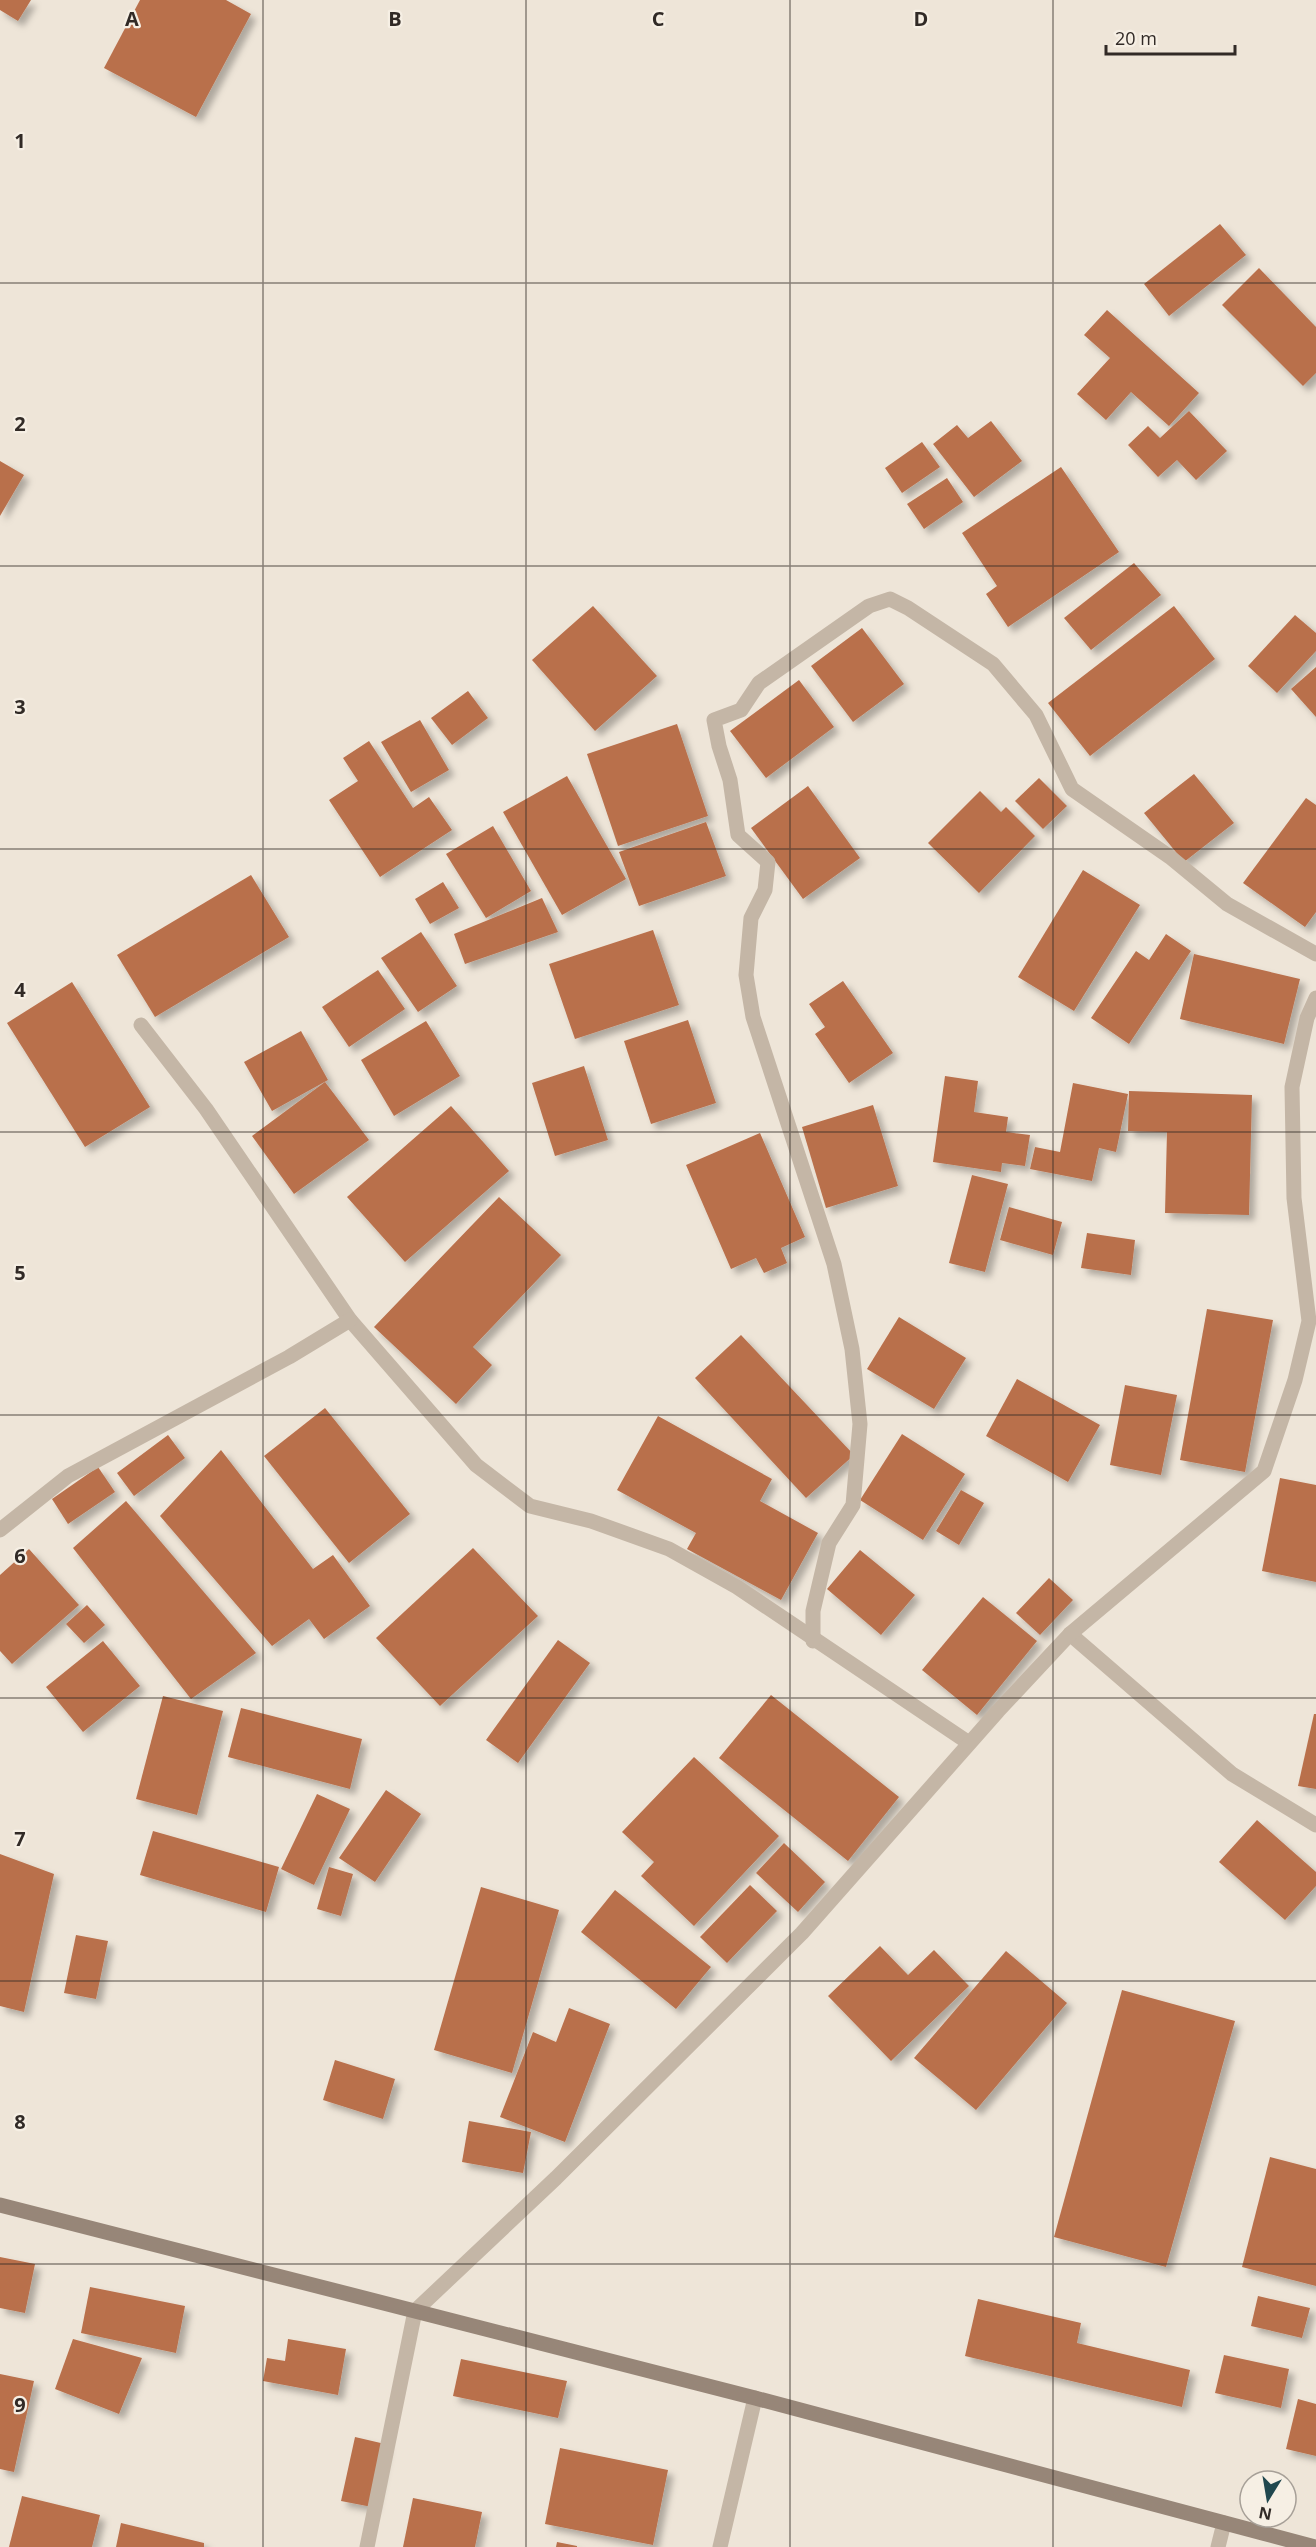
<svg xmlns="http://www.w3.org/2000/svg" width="1316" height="2547" viewBox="0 0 1316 2547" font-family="'Open Sans',sans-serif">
<defs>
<filter id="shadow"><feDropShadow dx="5.5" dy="5.5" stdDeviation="3" flood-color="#0004"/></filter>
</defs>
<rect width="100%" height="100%" fill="#eee5d8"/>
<g fill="#b96f4b" filter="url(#shadow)">
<path d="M0,0h31l-13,21 -18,-11z"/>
<path d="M140,0h86l25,14 -55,103 -92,-49z"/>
<path d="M1220,224l26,31 -77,61 -25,-32z"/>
<path d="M1259,268l57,59v46l-13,13 -81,-81z"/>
<path d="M1107,310l92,83 -30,33 -38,-34 -25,28 -29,-26 33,-36 -26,-23z"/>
<path d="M1189,411l38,40 -31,29 -19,-20 -19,17 -30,-32 20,-19 12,12z"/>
<path d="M991,421l31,40 -48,36 -41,-53 24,-19 11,13z"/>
<path d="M922,442l18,25 -38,26 -17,-25z"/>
<path d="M0,461l24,14 -24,41z"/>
<path d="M1061,467l58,85 -111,75 -22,-33 11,-8 -35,-53z"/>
<path d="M947,478l16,24 -39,27 -17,-25z"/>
<path d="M1134,563l27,32 -70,55 -27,-32z"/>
<path d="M593,606l64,70 -62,55 -63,-71z"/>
<path d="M1174,606l41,53 -125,97 -42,-53z"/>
<path d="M1295,615l21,18v18l-39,42 -29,-27z"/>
<path d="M862,628l42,56 -51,38 -42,-56z"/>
<path d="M1316,667v50l-25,-28z"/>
<path d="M799,680l35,47 -68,51 -36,-47z"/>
<path d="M468,691l20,27 -36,27 -21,-27z"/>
<path d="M420,720l29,50 -38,22 -30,-50z"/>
<path d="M677,724l31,92 -90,30 -31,-92z"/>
<path d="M369,741l44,67 16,-11 23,33 -72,47 -51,-77 29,-19 -15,-23z"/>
<path d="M1194,774l40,49 -50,39 -40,-49z"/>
<path d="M567,776l59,103 -64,36 -59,-103z"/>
<path d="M1039,778l28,28 -24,23 -28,-28z"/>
<path d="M808,786l52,72 -57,41 -52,-71z"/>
<path d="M980,791l21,21 5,-5 29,29 -56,57 -51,-50z"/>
<path d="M1306,798l10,7v107l-11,15 -62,-44z"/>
<path d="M706,822l20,54 -87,30 -20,-54z"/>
<path d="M493,826l38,65 -45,27 -40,-64z"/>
<path d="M1083,870l57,35 -66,106 -56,-34z"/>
<path d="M251,875l38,62 -134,80 -38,-62z"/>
<path d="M443,882l16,26 -29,16 -15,-25z"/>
<path d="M542,898l16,34 -93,32 -11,-30z"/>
<path d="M653,930l26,75 -104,34 -26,-75z"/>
<path d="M421,932l36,54 -39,26 -37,-54z"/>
<path d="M1166,934l25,17 -62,93 -38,-26 45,-67 13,9z"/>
<path d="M1194,954l106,25 -16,65 -104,-25z"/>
<path d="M378,970l27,39 -56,38 -27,-40z"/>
<path d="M843,981l50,72 -44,30 -34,-49 10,-7 -16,-23z"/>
<path d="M72,982l78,125 -65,40 -78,-124z"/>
<path d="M688,1020l28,83 -65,21 -27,-83z"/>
<path d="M426,1021l34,55 -66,40 -33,-56z"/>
<path d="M301,1031l27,49 -56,31 -28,-49z"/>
<path d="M584,1066l24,74 -53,16 -23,-73z"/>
<path d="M945,1076l33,5 -4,31 34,5 -2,15 24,3 -5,31 -23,-3 -1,9 -68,-10z"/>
<path d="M325,1082l44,58 -75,54 -42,-58z"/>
<path d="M1073,1083l55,11 -12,58 -17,-4 -7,33 -62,-12 5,-22 25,5z"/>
<path d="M1129,1091l123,4 -3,120 -84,-2 2,-81 -39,-1z"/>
<path d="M873,1105l25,81 -72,22 -24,-81z"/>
<path d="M451,1106l58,65 -104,91 -58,-65z"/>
<path d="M760,1133l45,104 -24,11 6,15 -23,10 -8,-15 -25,11 -45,-104z"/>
<path d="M972,1175l36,9 -23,88 -36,-9z"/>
<path d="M499,1197l62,58 -88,92 19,18 -36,39 -82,-77z"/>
<path d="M1009,1207l53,15 -9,33 -53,-15z"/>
<path d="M1087,1233l48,7 -4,35 -50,-7z"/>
<path d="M1207,1309l66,11 -28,152 -65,-12z"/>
<path d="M899,1317l67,41 -32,51 -67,-40z"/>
<path d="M741,1335l113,120 -48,43 -111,-120z"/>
<path d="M1017,1379l83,46 -32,57 -82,-46z"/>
<path d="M1125,1385l52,10 -16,80 -51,-10z"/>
<path d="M325,1408l85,106 -61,49 -85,-107z"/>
<path d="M658,1416l114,63 -12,22 58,32 -37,67 -94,-51 9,-16 -79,-43z"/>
<path d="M902,1434l63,40 -42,66 -63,-40z"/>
<path d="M168,1435l17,23 -51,38 -17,-23z"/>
<path d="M221,1450l92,119 20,-14 37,51 -46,33 -15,-20 -37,27 -112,-130z"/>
<path d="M98,1467l17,25 -47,32 -16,-25z"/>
<path d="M1280,1478l36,7v97l-54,-11z"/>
<path d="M961,1490l23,13 -25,42 -23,-14z"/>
<path d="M126,1501l130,152 -65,46 -118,-151z"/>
<path d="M473,1548l65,68 -98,90 -64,-68z"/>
<path d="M29,1549l50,56 -67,59 -12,-13v-76z"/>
<path d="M860,1550l55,45 -34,40 -54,-46z"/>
<path d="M1049,1578l24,22 -33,35 -24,-22z"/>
<path d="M983,1597l54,44 -60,74 -55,-45z"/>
<path d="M87,1605l18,20 -21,18 -18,-19z"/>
<path d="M558,1640l32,23 -72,100 -32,-23z"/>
<path d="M103,1641l37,45 -57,46 -37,-45z"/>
<path d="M771,1695l128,102 -51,64 -129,-103z"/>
<path d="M163,1696l60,15 -26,104 -61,-16z"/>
<path d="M241,1708l121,31 -12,50 -122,-32z"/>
<path d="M1314,1714h2v75l-18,-3z"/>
<path d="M694,1757l85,79 -85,90 -53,-50 13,-14 -32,-30z"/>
<path d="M386,1790l35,24 -46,68 -36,-24z"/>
<path d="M317,1794l33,15 -36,76 -33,-16z"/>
<path d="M1257,1820l59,52v14l-31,34 -66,-58z"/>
<path d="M153,1831l126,36 -13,45 -126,-37z"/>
<path d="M784,1843l41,39 -27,30 -42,-39z"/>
<path d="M0,1854l54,20 -30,138 -24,-6z"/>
<path d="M329,1867l24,7 -12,42 -24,-7z"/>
<path d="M750,1885l27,26 -50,52 -27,-26z"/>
<path d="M481,1887l78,23 -47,163 -78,-23z"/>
<path d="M615,1890l96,77 -35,42 -95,-77z"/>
<path d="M76,1935l32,6 -12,58 -32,-6z"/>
<path d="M880,1946l28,29 26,-25 35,36 -78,75 -63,-65z"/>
<path d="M1006,1951l61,52 -91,107 -62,-52z"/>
<path d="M1122,1990l113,31 -69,246 -112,-30z"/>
<path d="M569,2008l41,16 -45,118 -65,-25 33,-85 23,10z"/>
<path d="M335,2060l60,19 -12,40 -60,-19z"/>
<path d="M469,2121l62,11 -8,41 -61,-11z"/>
<path d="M1270,2157l46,12v117l-74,-19z"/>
<path d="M0,2257l35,7 -10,49 -25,-5z"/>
<path d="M90,2287l95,19 -9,47 -95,-20z"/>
<path d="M1258,2296l52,12 -8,30 -51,-12z"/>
<path d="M978,2299l103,24 -4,20 113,27 -8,37 -217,-51z"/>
<path d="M73,2339l69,19 -23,56 -64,-25z"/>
<path d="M288,2339l58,10 -8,46 -75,-14 4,-23 18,3z"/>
<path d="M1224,2355l65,14 -8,39 -66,-15z"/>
<path d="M461,2359l106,22 -9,37 -105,-22z"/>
<path d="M0,2374l34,7 -20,91 -14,-3z"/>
<path d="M1298,2399l18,5v52l-30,-7z"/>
<path d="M355,2437l30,7 -13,63 -31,-6z"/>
<path d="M560,2448l108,22 -15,75 -108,-21z"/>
<path d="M22,2496l78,19 -8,32h-83z"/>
<path d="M413,2498l69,14 -7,35h-72z"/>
<path d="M121,2523l83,20v4h-88z"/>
<path d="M557,2542l20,4v1h-21z"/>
</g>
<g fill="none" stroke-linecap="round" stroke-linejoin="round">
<g stroke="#c4b6a6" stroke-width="15">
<path d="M141,1025l65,84 144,211 126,145 54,41 61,15 78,28 68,38 232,156"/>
<path d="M0,1530l68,-54 221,-119 61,-37"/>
<path d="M1070,1634l162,140 84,51"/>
<path d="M813,1641v-30l16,-68 24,-38 7,-81 -8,-75 -18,-85 -81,-247 -7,-42 5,-57 14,-28 3,-28 -30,-27 -8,-55 -11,-34 -5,-26 27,-10 18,-27 110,-77 21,-7 18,9 85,56 43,51 36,74 98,68 57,47 89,50"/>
<path d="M367,2547l48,-236 141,-133 246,-245 196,-222 72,-77 194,-163 31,-91 14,-59 -15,-123 -2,-111 15,-69 9,-20"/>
<path d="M720,2547l35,-149"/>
<path d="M1218,2547l6,-24"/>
</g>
<path stroke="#978678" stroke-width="15" d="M0,2205l755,193 560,149"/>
</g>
<path fill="none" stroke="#312a26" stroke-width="1.5" stroke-opacity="0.55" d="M263,0v2547M526,0v2547M790,0v2547M1053,0v2547M0,283h1316M0,566h1316M0,849h1316M0,1132h1316M0,1415h1316M0,1698h1316M0,1981h1316M0,2264h1316"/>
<g font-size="20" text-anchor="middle" font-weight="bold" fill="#312a26" stroke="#f6efe4" stroke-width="4.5" stroke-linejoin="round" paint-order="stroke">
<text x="132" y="26">A</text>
<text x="395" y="26">B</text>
<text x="658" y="26">C</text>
<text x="921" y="26">D</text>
<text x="20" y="148">1</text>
<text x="20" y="431">2</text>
<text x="20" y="714">3</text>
<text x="20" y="997">4</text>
<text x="20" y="1280">5</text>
<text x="20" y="1563">6</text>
<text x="20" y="1846">7</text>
<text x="20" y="2129">8</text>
<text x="20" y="2412">9</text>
</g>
<g transform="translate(1268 2499) rotate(191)"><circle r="28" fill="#f6efe4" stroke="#a7a098" stroke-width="1.5"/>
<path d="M0-4.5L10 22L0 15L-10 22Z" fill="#20474e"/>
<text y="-9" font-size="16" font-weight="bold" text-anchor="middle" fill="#312a26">N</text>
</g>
<path d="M1106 45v9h129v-9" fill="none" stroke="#312a26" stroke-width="3"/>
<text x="1115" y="45" font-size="18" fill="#312a26" stroke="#f6efe4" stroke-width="4.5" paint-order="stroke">20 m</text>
</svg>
